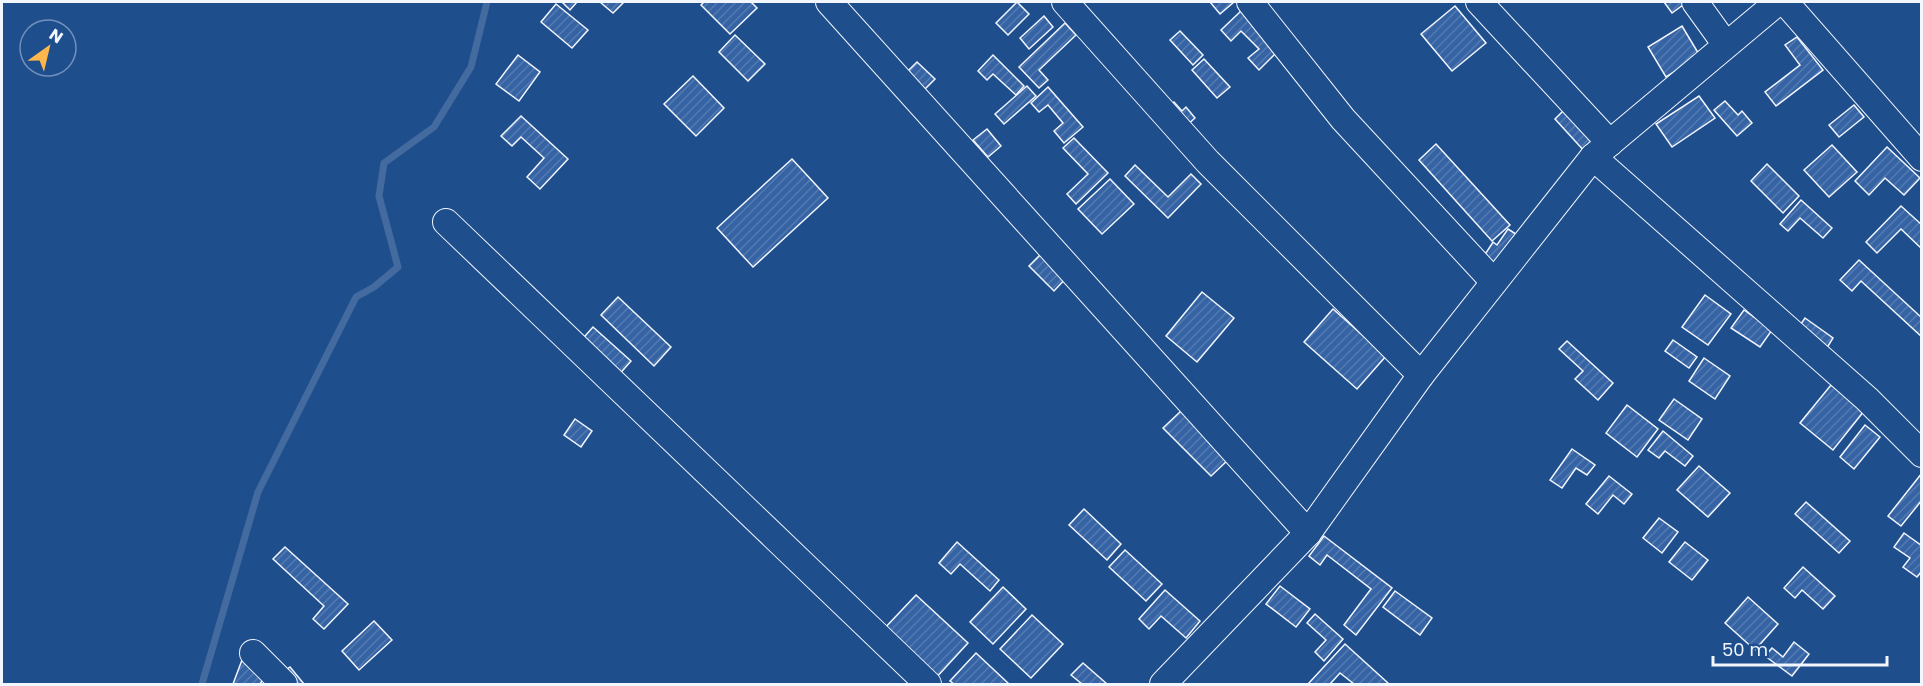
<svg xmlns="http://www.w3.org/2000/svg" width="1923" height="686" viewBox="0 0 1923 686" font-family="Poppins,sans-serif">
<defs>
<pattern id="building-hatch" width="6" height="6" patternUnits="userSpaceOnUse" patternTransform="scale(1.5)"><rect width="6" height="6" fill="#3563a3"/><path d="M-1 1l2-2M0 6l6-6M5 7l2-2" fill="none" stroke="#537ab1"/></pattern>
</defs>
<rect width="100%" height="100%" fill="#1f4e8c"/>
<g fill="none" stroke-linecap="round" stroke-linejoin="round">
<path stroke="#446ba0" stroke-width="7" d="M202,684l56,-192 98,-195 18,-10 24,-20 -19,-71 5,-33 50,-36 37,-60 16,-65"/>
</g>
<g fill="url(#building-hatch)" stroke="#f2f6ff" stroke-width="1.5">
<path d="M562,2h15l-7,8z"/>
<path d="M600,2h22l1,1 -10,10z"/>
<path d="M704,2h47l6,6 -27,26 -29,-29z"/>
<path d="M1017,2l12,12 -21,21 -12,-12z"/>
<path d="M1210,2h24l-14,12z"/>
<path d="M1664,2h23l-15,11z"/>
<path d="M556,4l32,26 -16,18 -31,-26z"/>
<path d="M1455,6l31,37 -34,28 -31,-37z"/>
<path d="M1241,11l38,39 -20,20 -11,-12 11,-9 -18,-18 -10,10 -10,-11z"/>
<path d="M1044,16l9,11 -24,22 -9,-11z"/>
<path d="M1065,23l11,12 -37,35 9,10 -9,8 -20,-21z"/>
<path d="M1682,26l18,30 -34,21 -18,-30z"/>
<path d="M1180,31l23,24 -10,10 -23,-25z"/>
<path d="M735,35l30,29 -17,17 -29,-29z"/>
<path d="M1797,37l26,33 -47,36 -11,-14 35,-27 -15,-20z"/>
<path d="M518,55l22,17 -21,29 -23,-17z"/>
<path d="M993,55l31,31 -8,9 -23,-21 -6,6 -9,-9z"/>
<path d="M1204,59l26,28 -13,11 -25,-28z"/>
<path d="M917,62l18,17 -10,10 -18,-17z"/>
<path d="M693,76l31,32 -28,28 -32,-32z"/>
<path d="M1027,86l9,10 -32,28 -9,-10z"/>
<path d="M1048,87l35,40 -19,16 -10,-12 9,-8 -15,-18 -9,7 -8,-9z"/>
<path d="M1699,96l16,22 -43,29 -16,-23z"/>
<path d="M1725,101l13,14 4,-4 10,12 -15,13 -23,-26z"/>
<path d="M1174,102l8,9 4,-4 9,11 -10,9 -17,-20z"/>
<path d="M1854,105l10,12 -25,20 -10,-12z"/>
<path d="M1566,108l32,35 -12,10 -31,-34z"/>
<path d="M521,116l47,43 -28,30 -13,-12 17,-19 -23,-21 -9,9 -11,-10z"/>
<path d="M987,129l14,17 -13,11 -15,-17z"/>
<path d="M1074,138l34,35 -32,31 -9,-10 21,-20 -25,-26z"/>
<path d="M1436,144l74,81 -18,16 -73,-81z"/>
<path d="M1832,145l25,27 -28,25 -25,-27z"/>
<path d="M1887,147l33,31 -16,17 -19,-17 -16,17 -14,-14z"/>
<path d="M792,159l36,39 -75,69 -36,-39z"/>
<path d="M1767,164l32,32 -16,17 -32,-32z"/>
<path d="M1135,165l33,32 23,-23 10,10 -33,34 -43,-42z"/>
<path d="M1110,179l24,25 -32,30 -24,-25z"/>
<path d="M1801,200l31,28 -9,10 -23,-20 -12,13 -8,-7z"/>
<path d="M1901,206l21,19v24l-21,-20 -24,24 -11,-11z"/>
<path d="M1508,229l14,9 -23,33 -17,-12 11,-17 4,3z"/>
<path d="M1044,251l25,24 -15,16 -25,-25z"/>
<path d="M1859,260l63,58v19l-61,-56 -9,10 -12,-11z"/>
<path d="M1202,292l32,26 -37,44 -31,-26z"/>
<path d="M1705,295l26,19 -23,31 -26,-18z"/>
<path d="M618,297l53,50 -17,19 -53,-51z"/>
<path d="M1333,309l53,47 -29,33 -53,-47z"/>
<path d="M1744,310l28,20 -12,17 -29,-19z"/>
<path d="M1805,318l28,20 -8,13 -29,-20z"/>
<path d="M593,327l38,34 -15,17 -38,-34z"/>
<path d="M1673,340l24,17 -8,11 -24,-17z"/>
<path d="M1567,341l46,42 -15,17 -23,-21 8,-8 -24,-22z"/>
<path d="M1704,358l26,18 -15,23 -26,-18z"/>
<path d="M1831,385l33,26 -31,39 -33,-27z"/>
<path d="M1674,399l28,20 -14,21 -29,-20z"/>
<path d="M1627,405l31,24 -21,28 -31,-24z"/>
<path d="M1181,411l48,48 -18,17 -48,-48z"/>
<path d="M575,419l17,12 -11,16 -17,-12z"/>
<path d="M1865,425l15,12 -26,32 -14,-12z"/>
<path d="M1663,431l30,25 -8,10 -20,-15 -6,7 -11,-8z"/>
<path d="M1572,449l23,16 -8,10 -11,-7 -14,20 -12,-8z"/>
<path d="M1699,466l31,27 -22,24 -31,-27z"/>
<path d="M1922,473v27l-21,26 -13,-10z"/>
<path d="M1609,476l23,18 -8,10 -11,-9 -15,19 -12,-10z"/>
<path d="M1806,502l44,39 -11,12 -44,-39z"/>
<path d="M1084,509l37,35 -14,16 -38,-35z"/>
<path d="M1659,518l19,14 -16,21 -19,-15z"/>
<path d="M1904,533l18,13v25l-5,6 -14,-10 7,-9 -16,-11z"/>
<path d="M1324,536l68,52 -36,47 -12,-10 27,-36 -44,-34 -7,10 -11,-9z"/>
<path d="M957,542l42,38 -9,11 -30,-27 -9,10 -12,-11z"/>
<path d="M1685,542l23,18 -16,20 -23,-18z"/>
<path d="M285,547l63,57 -24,25 -11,-10 11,-13 -51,-47z"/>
<path d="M1125,550l37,34 -16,17 -37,-34z"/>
<path d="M1803,567l32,29 -12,13 -21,-19 -7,8 -11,-10z"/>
<path d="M1280,586l30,23 -14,18 -30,-23z"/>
<path d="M1003,587l23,22 -33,35 -23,-22z"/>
<path d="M1165,590l35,31 -14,17 -25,-22 -12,13 -10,-10z"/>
<path d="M1395,591l37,27 -12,17 -37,-28z"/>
<path d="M916,595l52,48 -34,37 -52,-49z"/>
<path d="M1748,597l30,27 -23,26 -30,-27z"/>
<path d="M1315,614l28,25 -19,22 -9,-9 11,-12 -19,-17z"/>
<path d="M1032,615l31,29 -32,34 -31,-29z"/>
<path d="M374,621l18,19 -33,30 -17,-19z"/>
<path d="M1794,642l15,12 -17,22 -27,-20 7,-8 11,9z"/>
<path d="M1345,644l43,39 -1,1h-33l-14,-11 -10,11h-22z"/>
<path d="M976,653l33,31h-55l-4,-3z"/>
<path d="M242,660l22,18 -4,6h-27z"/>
<path d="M1083,663l24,21h-25l-11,-9z"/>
<path d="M290,667l14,17h-11l-10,-12z"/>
</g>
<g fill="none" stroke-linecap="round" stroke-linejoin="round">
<defs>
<g id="minor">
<path d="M829,2l479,531"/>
<path d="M1065,2l143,160 213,213"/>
<path d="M1250,2l93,117 151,163"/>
<path d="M1479,2l131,141"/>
<path d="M1695,2l31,43"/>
<path d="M1785,2l137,156"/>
<path d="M1593,157l274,242 55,55"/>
<path d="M446,222l482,462"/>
<path d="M253,653l31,31"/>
<path d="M1163,684l145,-151 113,-158 172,-218 185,-155"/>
</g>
</defs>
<use href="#minor" stroke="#f2f6ff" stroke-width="28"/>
<use href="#minor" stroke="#1f4e8c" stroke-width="26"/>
</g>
<rect width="1923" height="686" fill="none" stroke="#f2f6ff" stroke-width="6"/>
<g transform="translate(48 48) rotate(34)"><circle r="28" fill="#1f4e8c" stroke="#7391ba" stroke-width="1.5"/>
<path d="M0-4.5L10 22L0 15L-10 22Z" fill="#ffb74d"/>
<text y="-9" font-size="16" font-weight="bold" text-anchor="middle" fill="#f2f6ff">N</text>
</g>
<path d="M1713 656v9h174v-9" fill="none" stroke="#f2f6ff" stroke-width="3"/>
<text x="1722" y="656" font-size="18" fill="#f2f6ff" stroke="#1f4e8c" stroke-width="4.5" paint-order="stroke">50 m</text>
</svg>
